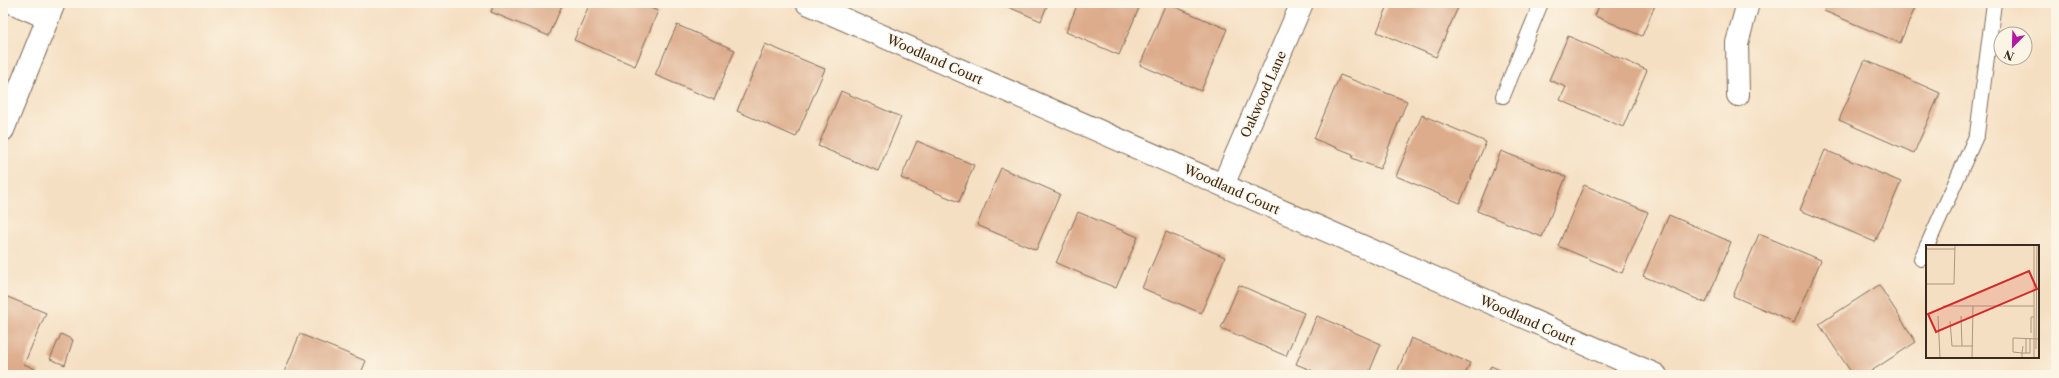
<svg xmlns="http://www.w3.org/2000/svg" width="2059" height="378" viewBox="0 0 2059 378" font-family="'Libre Caslon Text',serif">
<rect width="100%" height="100%" fill="#fcf5e5"/>
<filter id="ink" filterUnits="userSpaceOnUse"><feTurbulence type="fractalNoise" baseFrequency=".025" numOctaves="2"/><feDisplacementMap in="SourceGraphic" scale="8" xChannelSelector="R" yChannelSelector="G"/><feConvolveMatrix kernelMatrix="1 2 1 2 8 2 1 2 1" color-interpolation-filters="sRGB"/></filter>
<filter id="wash" filterUnits="userSpaceOnUse"><feTurbulence type="fractalNoise" baseFrequency=".012" numOctaves="4" result="noise"/><feDisplacementMap in="SourceGraphic" scale="16" xChannelSelector="R" yChannelSelector="G"/><feGaussianBlur stdDeviation="0.9" result="paint"/><feColorMatrix in="noise" values="0 0 0 0 0 0 0 0 0 0 0 0 0 0 0 0 0 1.4 0 .05"/><feComposite in="paint" operator="in"/></filter>
<g filter="url(#wash)">
<rect width="100%" height="100%" fill="#f5dfc2"/>
<g id="blocks">
<g fill="#ddac8c">
<path d="M494,3h69l-14,33 -58,-24z"/>
<path d="M590,3h48l20,8 -23,55 -61,-26z"/>
<path d="M999,3h49l-7,18z"/>
<path d="M1078,3h63l-22,52 -53,-23z"/>
<path d="M1166,3l61,26 -26,62 -61,-26z"/>
<path d="M1389,3h71l-24,54 -59,-25z"/>
<path d="M1600,3h56l-14,33 -47,-20z"/>
<path d="M1828,3h89l-17,40 -76,-32z"/>
<path d="M677,25l58,25 -21,50 -59,-25z"/>
<path d="M1568,36l79,34 -24,57 -63,-27 6,-13 -17,-7z"/>
<path d="M765,44l60,25 -29,68 -59,-26z"/>
<path d="M1865,60l75,33 -26,60 -75,-33z"/>
<path d="M1340,75l67,26 -27,68 -28,-11 1,-4 -39,-15z"/>
<path d="M841,91l60,26 -23,54 -60,-25z"/>
<path d="M1422,115l64,27 -26,61 -64,-27z"/>
<path d="M917,141l57,24 -15,37 -58,-24z"/>
<path d="M1825,150l76,32 -26,60 -75,-32z"/>
<path d="M1501,151l65,26 -24,60 -65,-26z"/>
<path d="M1001,168l59,26 -24,56 -59,-25z"/>
<path d="M1584,185l64,27 -26,61 -64,-27z"/>
<path d="M1078,212l60,25 -22,51 -60,-25z"/>
<path d="M1669,215l62,27 -25,61 -63,-27z"/>
<path d="M1166,232l59,25 -24,56 -59,-25z"/>
<path d="M1759,234l62,26 -27,63 -61,-27z"/>
<path d="M1239,285l65,28 -18,43 -65,-28z"/>
<path d="M1879,285l37,57 -51,33h-12l-34,-51z"/>
<path d="M3,295l43,18 -22,51 15,7 -1,4h-27l-8,-3z"/>
<path d="M1317,316l64,28 -13,31h-45l-27,-11z"/>
<path d="M61,334l12,6 -8,25 -15,-6z"/>
<path d="M300,334l66,27 -6,14h-77z"/>
<path d="M1411,338l59,25 -5,12h-69z"/>
<path d="M1491,366l21,9h-25z"/>
</g>
</g>
</g>
<g filter="url(#ink)">
<use href="#blocks" fill-opacity="0" stroke="#7c6957" stroke-width="1"/>
<g fill="none" stroke-linecap="round" stroke-linejoin="round">
<defs>
<g id="lane">
<path d="M1503,96l38,-93"/>
<path d="M1927,246l50,-112 17,-131"/>
<path d="M1921,259l6,-13"/>
</g>
<g id="street">
<path d="M13,3l35,15"/>
<path d="M807,3l849,372"/>
<path d="M1738,95l-1,-52 11,-40"/>
<path d="M1223,185l79,-182"/>
</g>
<path id="secondary" d="M3,130l51,-127"/>
</defs>
<use href="#lane" stroke="#7c6957" stroke-width="16"/>
<use href="#street" stroke="#7c6957" stroke-width="24"/>
<use href="#secondary" stroke="#7c6957" stroke-width="24"/>
<use href="#lane" stroke="#fff" stroke-width="14"/>
<use href="#street" stroke="#fff" stroke-width="22"/>
<use href="#secondary" stroke="#fff" stroke-width="22"/>
</g>
</g>
<g text-anchor="middle" dominant-baseline="central" stroke-width="3" stroke-linejoin="round" paint-order="stroke">
<g font-size="13" fill="#3b2a1e" stroke="#fcf5e5">
<text transform="translate(935 59) rotate(24)">Woodland Court</text>
<text transform="translate(1263 94) rotate(-66)">Oakwood Lane</text>
<text transform="translate(1232 189) rotate(24)">Woodland Court</text>
<text transform="translate(1528 320) rotate(24)">Woodland Court</text>
</g>
</g>
<g transform="translate(1926 245)">
<rect width="113" height="113" fill="#f5dfc2"/>
<path fill="none" stroke="#ab9780" stroke-width="1" d="M108,0v113M0,4h29M0,39h28l1,-39M17,61h91M12,71l2,42M35,71l1,30M24,76l2,25h21M105,88v-16h3M100,93v15M97,101l-1,7h8v-15M110,104l1,-104M46,113l1,-52M96,113v-5l-9,-1v-14l26,1"/>
<path fill="#d62828" fill-opacity="0.15" stroke="#d62828" stroke-width="2" d="M103,26l8,18 -101,43 -8,-18z"/>
<rect width="113" height="113" fill="none" stroke="#3b2a1e" stroke-width="2"/>
</g>
<rect width="2059" height="378" fill="none" stroke="#fcf5e5" stroke-width="16"/>
<g transform="translate(2013 46) rotate(203)"><circle r="19" fill="#fcf5e5" stroke="#afa495"/>
<path d="M0-3L7 15L0 10L-7 15Z" fill="#b5179e"/>
<text y="-6" font-size="11" font-weight="bold" text-anchor="middle" fill="#3b2a1e">N</text>
</g>
</svg>
